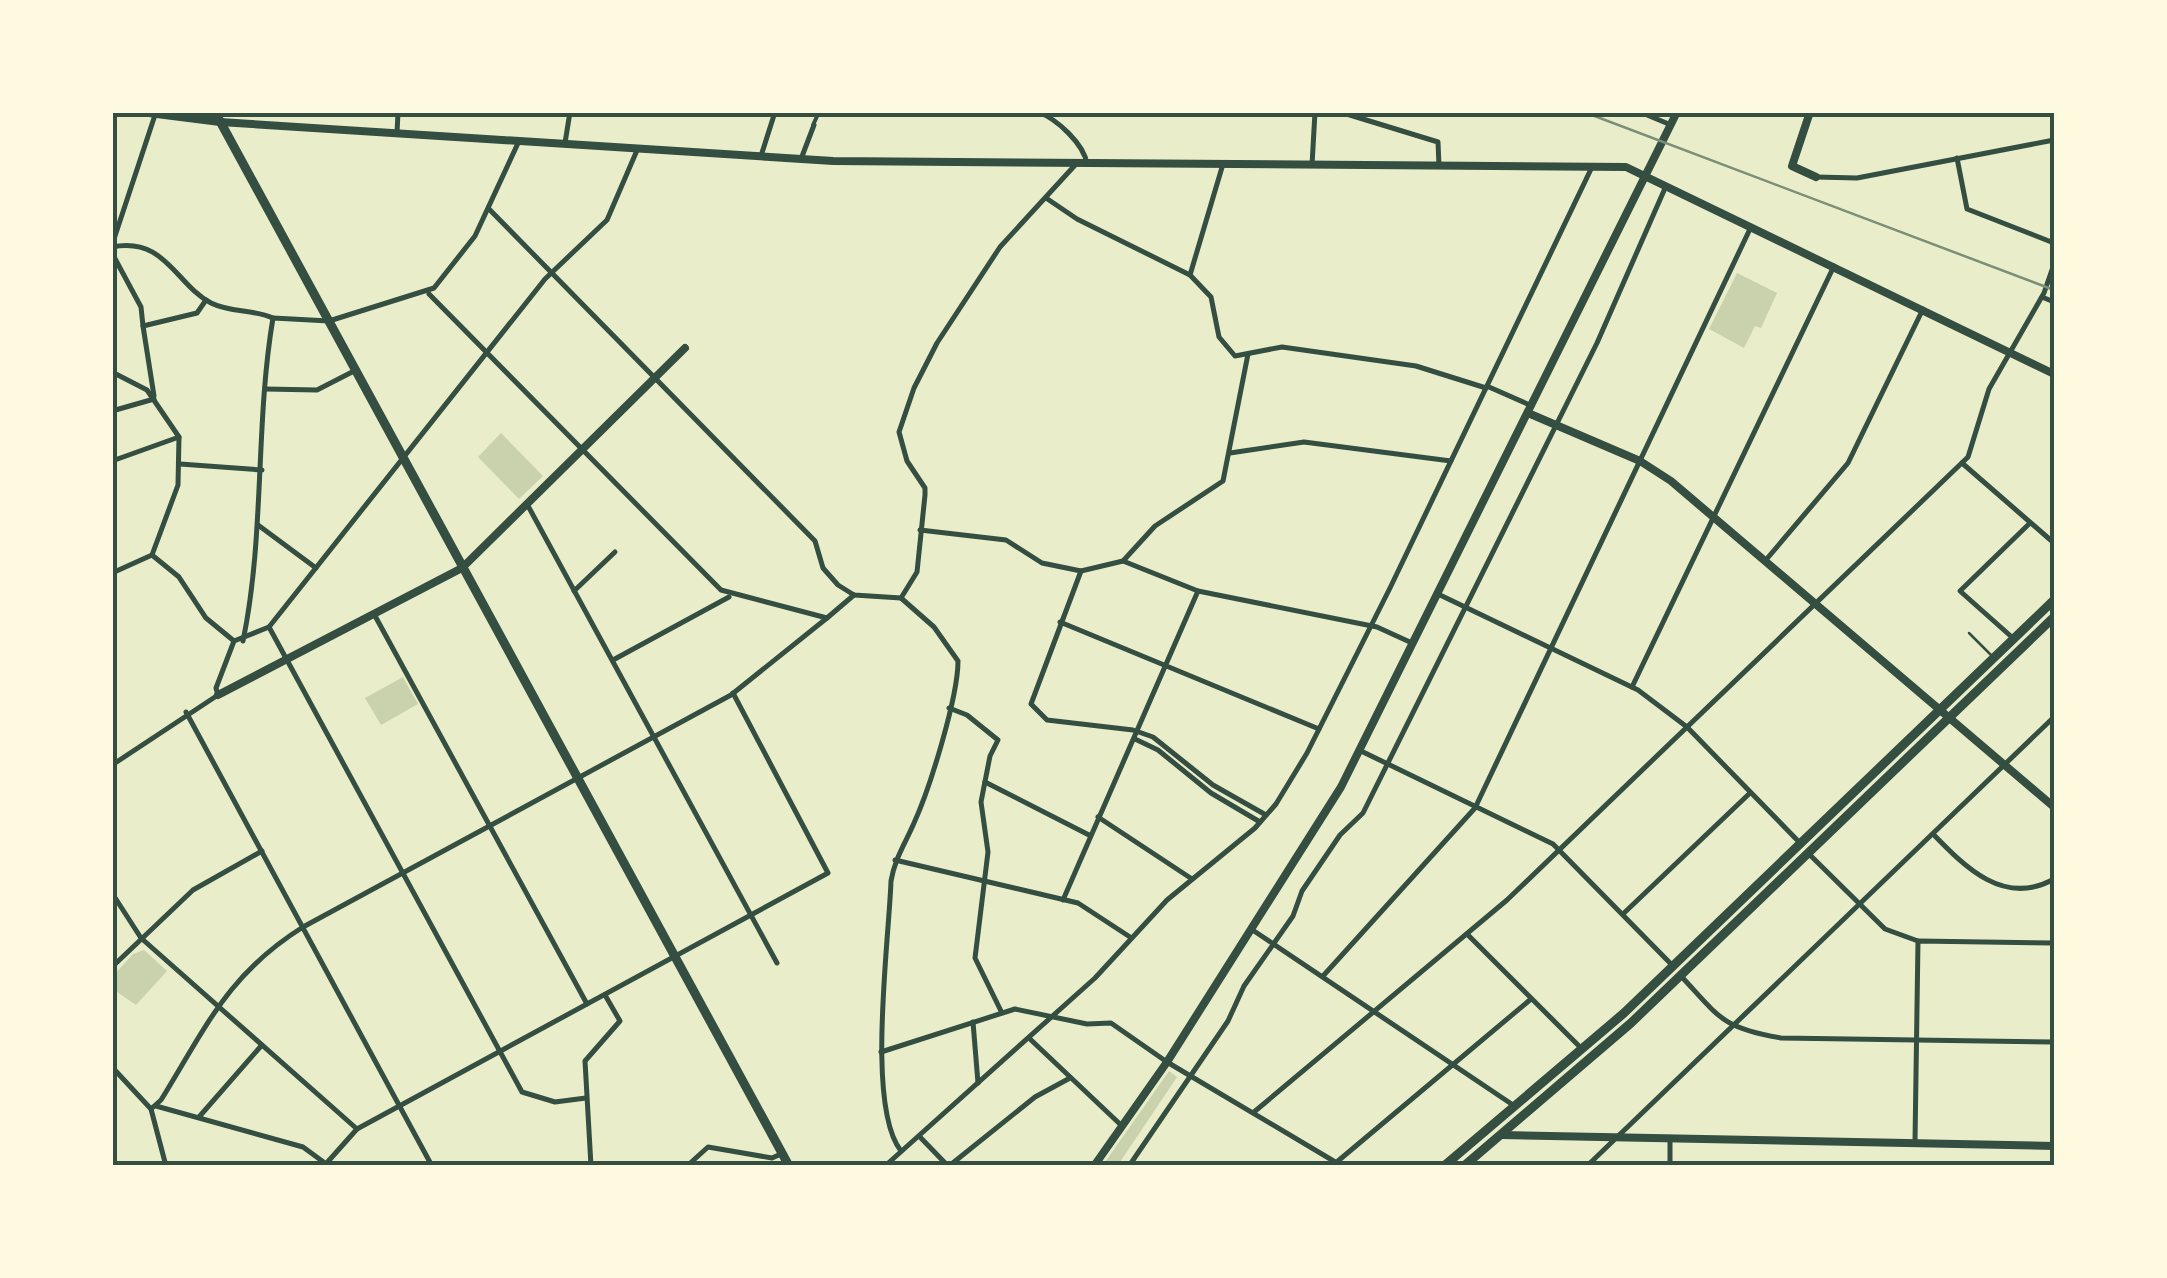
<svg xmlns="http://www.w3.org/2000/svg" width="2167" height="1278" viewBox="0 0 2167 1278" font-family="'Varela Round',sans-serif">
<rect width="100%" height="100%" fill="#e9edc9"/>
<g fill="#cad2ad">
<path d="M1737,273l40,20 -16,35 -6,-2 -11,22 -35,-19z"/>
<path d="M501,433l42,43 -24,23 -41,-42z"/>
<path d="M403,677l15,27 -37,21 -16,-27z"/>
<path d="M144,950l23,21 -31,34 -23,-16v-13l20,-22z"/>
<path d="M1169,1071l8,6 -59,88h-15z"/>
</g>
<g fill="none" stroke-linecap="round" stroke-linejoin="round">
<path stroke="#344e41" stroke-width="2.5" d="M1969,633l24,24"/>
<path stroke="#344e41" stroke-width="4" d="M813,125l6,-13"/>
<g stroke="#344e41" stroke-width="5">
<path d="M1038,112c19,7 46,32 49,52"/>
<path d="M1340,112l98,30 1,24"/>
<path d="M1640,112l31,13"/>
<path d="M397,133l1,-21"/>
<path d="M565,143l5,-31"/>
<path d="M761,156l14,-44"/>
<path d="M1957,158l10,51 87,34"/>
<path d="M801,159l13,-34"/>
<path d="M1312,165l3,-53"/>
<path d="M1816,177l41,1 197,-38"/>
<path d="M1046,198l31,21 113,56 21,22 8,40 16,19 47,-9 134,19 70,22"/>
<path d="M489,209l326,332 8,27 15,17 16,10 47,3 33,29 24,34c0,36 -28,127 -44,162 -9,21 -19,35 -23,58 -2,60 -25,226 10,270"/>
<path d="M112,245l43,-130"/>
<path d="M112,247c53,-11 64,38 99,56 20,10 42,6 62,15"/>
<path d="M112,253l29,54 2,19"/>
<path d="M1190,275l33,-111"/>
<path d="M429,294l292,296 106,28 27,-23"/>
<path d="M2042,297l12,5"/>
<path d="M112,372l35,18 32,47 -1,48 -26,70 -40,18"/>
<path d="M1489,387l43,19"/>
<path d="M265,389l52,1 39,-20"/>
<path d="M154,396l-11,-70 54,-13 9,-13"/>
<path d="M112,411l42,-12"/>
<path d="M1230,453l74,-11 147,19"/>
<path d="M112,461l67,-24"/>
<path d="M1962,463l92,80"/>
<path d="M180,464l82,6"/>
<path d="M527,504l250,459"/>
<path d="M258,525l58,43"/>
<path d="M920,530l86,10 36,23 39,8 42,-10 32,-35 68,-45 25,-127"/>
<path d="M152,555l27,22 27,41 28,23"/>
<path d="M1123,561l75,30 179,36 35,16"/>
<path d="M1765,561l83,-98 75,-154"/>
<path d="M1081,571l-50,133 16,16 86,10 20,7 60,48 53,30"/>
<path d="M574,591l41,-39"/>
<path d="M1440,595l198,95 49,37 114,117"/>
<path d="M901,598l16,-26 8,-77v-7l-18,-27 -8,-29 15,-44 23,-45 63,-96 77,-84"/>
<path d="M374,614l213,390"/>
<path d="M1060,622l259,107"/>
<path d="M269,627l253,465 33,10 31,-4"/>
<path d="M2014,639l-54,-48 70,-68"/>
<path d="M243,641c22,-106 12,-217 30,-323l56,3 105,-33 41,-52 44,-95"/>
<path d="M613,660l116,-63"/>
<path d="M1632,687l202,-421"/>
<path d="M949,708l18,7 31,25 -8,16 -9,46 7,50 -13,106 26,53"/>
<path d="M186,712l246,454"/>
<path d="M1135,739l23,11 53,43 49,29"/>
<path d="M1361,751l192,93 118,120"/>
<path d="M112,765l106,-70 -2,-7 18,-47 35,-14 276,-348 62,-59 31,-72"/>
<path d="M985,782l104,53"/>
<path d="M1098,817l94,62"/>
<path d="M1933,834c32,33 71,73 121,45"/>
<path d="M1810,855l75,74 33,12"/>
<path d="M895,860l183,43 52,34"/>
<path d="M112,893l29,45 216,191"/>
<path d="M1063,900l135,-309"/>
<path d="M1623,914l127,-121"/>
<path d="M1251,929l262,176"/>
<path d="M1467,934l115,115"/>
<path d="M112,967l81,-77 69,-39"/>
<path d="M1323,976l152,-168 275,-579"/>
<path d="M1681,976c39,42 41,52 100,62l273,4"/>
<path d="M973,1022l5,61"/>
<path d="M1030,1039l92,87"/>
<path d="M881,1052l134,-43 72,15 24,-1 56,39 175,104"/>
<path d="M112,1067l39,42 15,57"/>
<path d="M156,1106l147,41 26,19"/>
<path d="M151,1109l10,-9c45,-73 67,-126 142,-173l428,-232 96,-77"/>
<path d="M1254,1112l253,-212 461,-443 21,-68 55,-96 10,-29"/>
<path d="M199,1117l62,-71"/>
<path d="M919,1136l29,30"/>
<path d="M1915,1142l3,-201 136,2"/>
<path d="M324,1166l33,-37 471,-256 -95,-180"/>
<path d="M591,1166l-6,-105 35,-40 -15,-26"/>
<path d="M687,1166l21,-19 64,11 9,-4"/>
<path d="M885,1166l210,-188 72,-78 88,-72 21,-24 31,-51 83,-165 202,-421"/>
<path d="M949,1166l86,-69 35,-19"/>
<path d="M1129,1166l99,-145 16,-35 49,-70 9,-25 38,-56 23,-22 234,-470 69,-157"/>
<path d="M1332,1166l199,-167"/>
<path d="M1587,1166l467,-449"/>
<path d="M1670,1166v-25"/>
</g>
<g stroke="#344e41" stroke-width="8">
<path d="M141,112l79,10 613,39 793,6 428,207"/>
<path d="M1810,112l-18,54 24,11"/>
<path d="M1528,413l112,48 31,20 383,326"/>
<path d="M218,695l244,-127 223,-220"/>
<path d="M1501,1135l553,11"/>
<path d="M1094,1166l73,-104 174,-275 336,-675"/>
</g>
<path stroke="#344e41" stroke-width="9" d="M215,112l574,1054"/>
<g stroke="#344e41" stroke-width="9">
<path d="M1444,1166l180,-153 430,-413"/>
<path d="M1464,1166l167,-143 423,-406"/>
</g>
<path stroke="#7c8e77" stroke-width="2.5" d="M1584,112l470,178"/>
</g>
<rect width="2167" height="1278" fill="none" stroke="#fefae0" stroke-width="230"/>
<rect x="115" y="115" width="1937" height="1048" fill="none" stroke="#344e41" stroke-width="4"/>
</svg>
